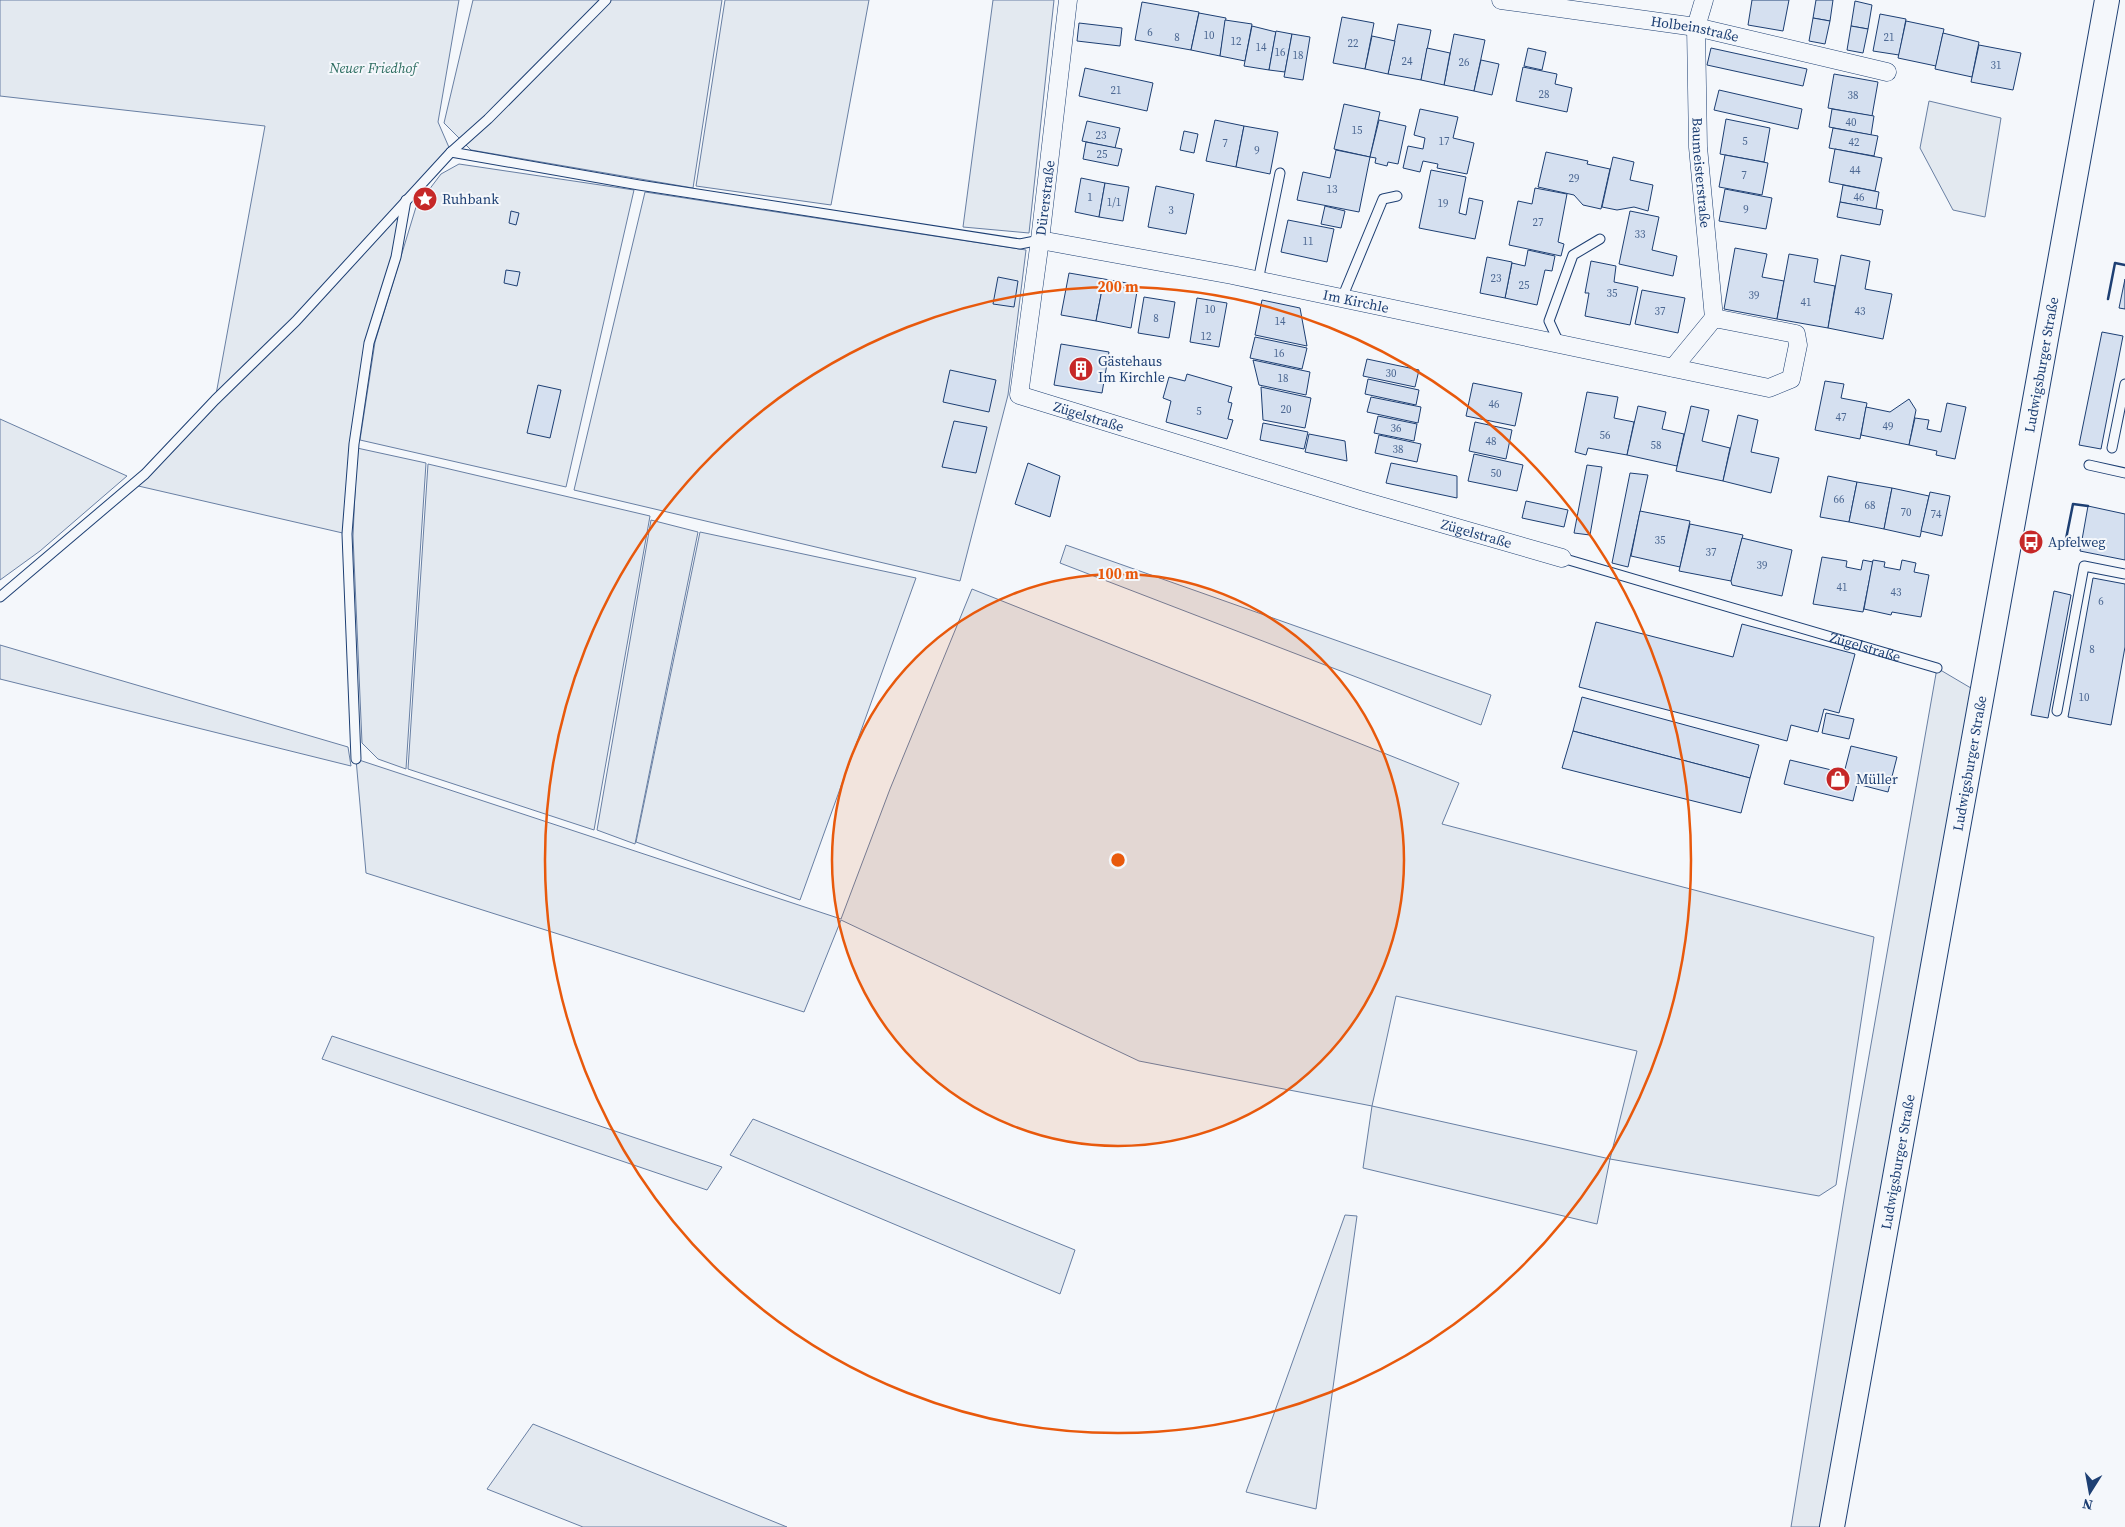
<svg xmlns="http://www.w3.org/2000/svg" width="2125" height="1527" viewBox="0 0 2125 1527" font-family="'Source Serif 4',serif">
<rect width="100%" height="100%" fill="#f4f7fb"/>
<g fill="#e3e9f0" stroke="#687fa3" fill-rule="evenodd">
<path d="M0,0h459l-21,122 13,30 -45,48 -3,24 -34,119 -22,191 -213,-49 81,-85 50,-274 -265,-30z"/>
<path d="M473,0h249l-29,188 -222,-38 -27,-27z"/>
<path d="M725,0h144l-38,205 -135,-19z"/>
<path d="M993,0h61l-25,233 -66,-6z"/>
<path d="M1929,101l72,17 -16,99 -32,-7 -33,-62z"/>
<path d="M459,164l175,26 -68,297 -206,-47 15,-98 41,-135 25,-33z"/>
<path d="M645,192l381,58 -18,145 -48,186 -386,-91z"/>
<path d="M0,419l127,57 -87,75 -40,29z"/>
<path d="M357,448l69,15 -20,306 -28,-10 -16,-16 -9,-207z"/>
<path d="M428,464l222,52 -56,314 -186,-61z"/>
<path d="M651,520l47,12 -63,312 -38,-14z"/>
<path d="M700,532l216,46 -116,322 -164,-58z"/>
<path d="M1066,545l425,150 -10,30 -421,-162z"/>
<path d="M972,589l487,194 -17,41 432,113 -38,248 -17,11 -209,-37 -13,65 -234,-56 9,-62 -233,-45 -298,-141 -37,92 -438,-139 -10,-114 485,160 49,-130zM1396,996l241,55 -27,108 -238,-53z"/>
<path d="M0,645l348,102 3,19 -351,-87z"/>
<path d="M1937,668l44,26 -149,833h-41l55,-340z"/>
<path d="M332,1036l390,131 -15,23 -385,-131z"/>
<path d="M753,1119l322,131 -15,44 -330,-139z"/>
<path d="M1345,1215l12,1 -41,293 -70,-17z"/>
<path d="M533,1424l254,103h-204l-96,-38z"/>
</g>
<g fill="#d5e0f0" stroke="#1d3f73">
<path d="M1752,0h37l-6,31 -35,-6z"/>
<path d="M1816,0h17l-3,21 -17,-3z"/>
<path d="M1855,1l17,4 -4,24 -17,-3z"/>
<path d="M1142,2l57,10 -8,38 -56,-10z"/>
<path d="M1199,13l27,5 -6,38 -29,-6z"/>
<path d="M1880,14l26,5 -7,36 -26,-4z"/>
<path d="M1342,17l32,6 -9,46 -32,-6z"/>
<path d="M1813,18l17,3 -5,23 -16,-3z"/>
<path d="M1225,20l27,4 -7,37 -25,-5z"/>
<path d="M1906,21l38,8 -8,37 -38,-8z"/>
<path d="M1079,23l43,5 -2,18 -43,-5z"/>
<path d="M1398,24l33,6 -10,50 -33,-6z"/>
<path d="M1252,26l24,6 -7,38 -25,-4z"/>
<path d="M1851,26l17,3 -5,24 -16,-3z"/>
<path d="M1276,31l16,3 -7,38 -16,-2z"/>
<path d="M1943,33l36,9 -7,35 -37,-8z"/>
<path d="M1292,34l18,3 -7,43 -19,-3z"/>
<path d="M1454,34l31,6 -11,51 -30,-6z"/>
<path d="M1372,36l23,5 -7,33 -23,-5z"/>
<path d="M1979,45l42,8 -8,37 -42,-8z"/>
<path d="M1427,48l23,5 -6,32 -23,-5z"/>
<path d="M1528,48l18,4 -4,18 -18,-4z"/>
<path d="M1711,48l96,21 -4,17 -96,-21z"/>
<path d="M1481,60l18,4 -7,31 -18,-4z"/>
<path d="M1523,67l34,7 -2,10 17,4 -5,24 -51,-11z"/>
<path d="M1085,68l68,15 -6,28 -68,-15z"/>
<path d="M1834,74l44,8 -6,34 -44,-8z"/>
<path d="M1719,90l83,19 -4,20 -84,-19z"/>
<path d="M1344,104l36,8 -10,45 -36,-8z"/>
<path d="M1420,109l38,8 -5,21 21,5 -7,31 -30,-6 1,-4 -15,-3 -3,11 -17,-4 5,-22 15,3 2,-11 -11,-3z"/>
<path d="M1832,109l42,7 -3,19 -42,-8z"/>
<path d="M1726,119l44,9 -6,34 -44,-8z"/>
<path d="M1215,120l29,6 -8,41 -30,-6z"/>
<path d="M1379,120l27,6 -8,38 -10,-2 -1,4 -12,-3 1,-5 -6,-1z"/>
<path d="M1087,121l33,7 -5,20 -33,-7z"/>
<path d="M1244,126l34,6 -8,42 -34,-7z"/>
<path d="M1833,128l45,8 -4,20 -45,-8z"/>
<path d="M1184,131l14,3 -4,19 -14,-3z"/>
<path d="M1086,142l36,7 -4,17 -35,-7z"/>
<path d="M1835,149l47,9 -7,33 -46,-9z"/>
<path d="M1336,150l34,7 -11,55 -62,-12 6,-28 27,6z"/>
<path d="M1546,152l42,9 -1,3 23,5 -9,40 -18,-4 -9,-10 -36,-8z"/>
<path d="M1725,155l43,8 -6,32 -43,-8z"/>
<path d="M1613,157l21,5 -4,18 23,5 -5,26 -14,-4 -17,3 -15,-3z"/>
<path d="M1431,170l35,7 -7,36 7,2 3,-17 14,3 -8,38 -56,-11z"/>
<path d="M1081,178l24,5 -6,34 -24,-5z"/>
<path d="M1105,183l24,4 -6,34 -24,-4z"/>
<path d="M1843,185l36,7 -3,17 -36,-7z"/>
<path d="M1156,186l38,8 -8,40 -38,-7z"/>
<path d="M1535,188l32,6 -9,48 6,2 -3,12 -52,-11 9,-44 14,3z"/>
<path d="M1725,189l47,9 -6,31 -47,-8z"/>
<path d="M1840,202l43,8 -3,15 -43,-8z"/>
<path d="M1325,206l20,5 -4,17 -20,-4z"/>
<path d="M511,211l8,2 -3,12 -7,-2z"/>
<path d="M1630,211l29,6 -7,33 25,6 -4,20 -54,-12z"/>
<path d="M1288,220l46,9 -7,33 -46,-10z"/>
<path d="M1735,248l32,6 -5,23 22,4 -7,38 -53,-10z"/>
<path d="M1528,250l27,6 -3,15 -7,-1 -8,35 -32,-7 7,-35 13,3z"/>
<path d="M1789,254l29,5 -4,23 21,4 -7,42 -51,-9z"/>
<path d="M1841,255l29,6 -5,28 27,5 -9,45 -55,-11z"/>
<path d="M1487,257l25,5 -7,36 -25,-5z"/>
<path d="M1591,261l25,5 -2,16 24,5 -8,38 -45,-9 4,-23h-4z"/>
<path d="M506,270l14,2 -3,14 -13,-3z"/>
<path d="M1069,273l35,6 -8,42 -35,-6z"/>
<path d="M998,277l20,4 -4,26 -21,-3z"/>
<path d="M1104,279l34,6 -7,43 -35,-7z"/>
<path d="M2125,279v30l-6,-1z"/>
<path d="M1642,290l43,8 -7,35 -43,-9z"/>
<path d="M1144,297l31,5 -6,36 -31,-5z"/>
<path d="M1197,298l30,5 -8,44 -29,-5z"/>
<path d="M1262,300l38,8 7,38 -52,-11z"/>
<path d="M2102,332l21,4 -22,113 -22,-4z"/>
<path d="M1255,337l52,11 -5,21 -52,-11z"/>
<path d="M1061,344l48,8 -7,41 -48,-8z"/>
<path d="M1367,359l52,11 -4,17 -52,-11z"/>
<path d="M1253,360l57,12 -4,23 -47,-10z"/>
<path d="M950,370l46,10 -7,32 -46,-10z"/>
<path d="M1187,374l45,13 -4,15 4,1 -4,16 5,1 -6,19 -61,-17 5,-21 -8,-3 6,-21 16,4z"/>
<path d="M1368,379l51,11 -3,15 -51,-11z"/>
<path d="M1825,381l19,3 -3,14 26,5 -7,36 -45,-9z"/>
<path d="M1473,383l49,10 -7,33 -49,-10z"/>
<path d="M538,385l23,5 -11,48 -23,-5z"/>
<path d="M1261,387l50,11 -6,30 -42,-8z"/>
<path d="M1587,392l31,5 -4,21 20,4 -7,33 -39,-7 -2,7 -11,-3z"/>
<path d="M1371,397l50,10 -3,16 -51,-11z"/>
<path d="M1909,399l7,11 -7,35 -48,-10 5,-28 24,5z"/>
<path d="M1947,403l19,4 -11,52 -19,-4 1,-4 -28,-6 6,-27 14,2 -2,9 14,3z"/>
<path d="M1638,406l28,6 -4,17 22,5 -7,32 -50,-11z"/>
<path d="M1691,406l18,4 -7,31 28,7 -7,33 -47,-10z"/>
<path d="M1738,415l20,5 -7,32 28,6 -8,35 -48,-12z"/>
<path d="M1378,416l39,8 -3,17 -40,-8z"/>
<path d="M954,421l33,6 -11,46 -34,-6z"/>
<path d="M1475,422l37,8 -6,29 -37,-8z"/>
<path d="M1263,423l45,9 -4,17 -44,-9z"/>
<path d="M1309,434l36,7 2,20 -42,-9z"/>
<path d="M1379,435l42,9 -4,18 -42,-9z"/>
<path d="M1474,454l49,11 -6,26 -49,-10z"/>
<path d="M1028,463l32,13 -10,41 -35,-13z"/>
<path d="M1391,463l66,13v22l-71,-15z"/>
<path d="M1587,465l15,2 -12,68 -16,-2z"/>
<path d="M1630,473l18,2 -20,92 -16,-4z"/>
<path d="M1828,476l29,6 -8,40 -29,-5z"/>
<path d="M1857,482l35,6 -8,41 -35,-7z"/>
<path d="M1892,488l37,8 -9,41 -36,-8z"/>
<path d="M1930,492l20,4 -8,40 -21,-5z"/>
<path d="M1526,501l42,9 -4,17 -42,-9z"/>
<path d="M2088,506l37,8v46l-45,-9z"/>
<path d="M1640,511l50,10 -10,46 -49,-11z"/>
<path d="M1690,524l53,11 -12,46 -52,-10z"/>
<path d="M1742,538l50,12 -10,46 -50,-11 -1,-4z"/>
<path d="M1822,557l25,4 -1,6 15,3 2,-10 10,2 -10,50 -50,-8z"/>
<path d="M1873,560l12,2 -1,5 16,3 2,-10 14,3 -2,9 15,3 -8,42 -29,-5 -1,3 -27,-6z"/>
<path d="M2093,578l32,6v63l-14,78 -43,-8z"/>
<path d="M2054,591l17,4 -23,123 -17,-3z"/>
<path d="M1596,622l137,35 9,-33 113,30 -16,59 -15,-4 -6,23 -27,-7 -4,16 -208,-54z"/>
<path d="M1582,697l177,48 -9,33 -177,-47z"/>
<path d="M1826,713l28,6 -5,20 -27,-6z"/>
<path d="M1573,731l177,47 -9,35 -179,-45z"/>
<path d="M1851,746l46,11 -9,35 -31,-8 -4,17 -69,-17 6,-24 54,13z"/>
</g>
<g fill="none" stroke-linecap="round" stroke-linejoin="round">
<defs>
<g id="lane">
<path d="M451,152l188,33 381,59 20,-4"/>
<path d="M1258,281l22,-108"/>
<path d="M1342,298l41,-99 14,-3"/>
<path d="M1559,343l-10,-22 24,-66 27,-16"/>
<path d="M2112,448l13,-64"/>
<path d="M2089,465l36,8"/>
<path id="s1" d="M1562,558l375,110"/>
<path d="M0,597l145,-123 70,-74 81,-79 155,-169 37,-33 118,-119"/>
<path d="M2057,711l27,-145 41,8"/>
<path d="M356,759l-9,-225 7,-90 15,-101 27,-86 10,-57"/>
</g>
<g id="street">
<path id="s2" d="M1068,0l-28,240 -21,155 341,105 202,58"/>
<path id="s3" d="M1501,0l195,27 191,45"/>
<path id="s4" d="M1704,0l-8,27 2,120 16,171"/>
<path id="s5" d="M1040,240l192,35 537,113 22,-9 7,-34 -2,-11 -82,-16 -41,50"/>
</g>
<g id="secondary">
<path id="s6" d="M1832,1527l275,-1527"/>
</g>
</defs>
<use href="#lane" stroke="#1d3f73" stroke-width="11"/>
<use href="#street" stroke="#1d3f73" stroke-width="19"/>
<use href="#secondary" stroke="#1d3f73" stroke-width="26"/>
<use href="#lane" stroke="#f4f7fb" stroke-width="9"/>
<use href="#street" stroke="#f4f7fb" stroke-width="18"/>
<use href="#secondary" stroke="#f4f7fb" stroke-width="24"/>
<g stroke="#1d3f73" stroke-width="2.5">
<path d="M2108,299l7,-36 10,2"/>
<path d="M2065,544l8,-40 15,2"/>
</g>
</g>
<circle cx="1118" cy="860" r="286" fill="#e8590c" fill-opacity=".12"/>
<g fill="none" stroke="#e8590c" stroke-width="2.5">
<circle cx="1118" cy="860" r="286"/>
<circle cx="1118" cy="860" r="573"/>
</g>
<defs>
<symbol id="sight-disc" viewBox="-11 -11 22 22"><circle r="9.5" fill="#c62828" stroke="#f4f7fb"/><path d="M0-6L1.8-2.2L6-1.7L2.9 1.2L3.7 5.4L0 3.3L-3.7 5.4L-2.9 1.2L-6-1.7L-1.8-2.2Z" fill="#fff"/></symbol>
<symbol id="building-disc" viewBox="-11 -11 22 22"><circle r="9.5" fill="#c62828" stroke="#f4f7fb"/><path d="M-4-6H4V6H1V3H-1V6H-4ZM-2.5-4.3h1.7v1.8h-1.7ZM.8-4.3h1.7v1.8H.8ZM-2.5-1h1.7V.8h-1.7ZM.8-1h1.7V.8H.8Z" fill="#fff"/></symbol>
<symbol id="bus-disc" viewBox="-11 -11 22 22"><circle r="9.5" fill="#c62828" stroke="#f4f7fb"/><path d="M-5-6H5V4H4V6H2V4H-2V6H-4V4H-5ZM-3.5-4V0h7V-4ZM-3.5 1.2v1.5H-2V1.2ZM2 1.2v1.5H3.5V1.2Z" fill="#fff"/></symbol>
<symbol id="shop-disc" viewBox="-11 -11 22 22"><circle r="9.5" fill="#c62828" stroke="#f4f7fb"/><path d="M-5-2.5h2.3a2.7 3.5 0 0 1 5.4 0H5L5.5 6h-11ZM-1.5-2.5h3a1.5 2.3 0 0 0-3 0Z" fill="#fff"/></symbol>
</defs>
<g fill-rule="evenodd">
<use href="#sight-disc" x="411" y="185" width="28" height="28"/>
<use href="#building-disc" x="1067" y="355" width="28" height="28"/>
<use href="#bus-disc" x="2017" y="528" width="28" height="28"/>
<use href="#shop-disc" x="1824" y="765" width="28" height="28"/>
</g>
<g text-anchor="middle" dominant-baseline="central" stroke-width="4" stroke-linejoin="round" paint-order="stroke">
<g font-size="11" fill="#4b6792">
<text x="1150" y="32">6</text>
<text x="1209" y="35">10</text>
<text x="1177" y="37">8</text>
<text x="1889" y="37">21</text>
<text x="1236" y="41">12</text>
<text x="1353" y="43">22</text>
<text x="1261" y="47">14</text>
<text x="1280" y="52">16</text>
<text x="1298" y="55">18</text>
<text x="1407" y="61">24</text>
<text x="1464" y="62">26</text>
<text x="1996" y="65">31</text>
<text x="1116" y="90">21</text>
<text x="1544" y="94">28</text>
<text x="1853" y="95">38</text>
<text x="1851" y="122">40</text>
<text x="1357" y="130">15</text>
<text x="1101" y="135">23</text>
<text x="1444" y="141">17</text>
<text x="1745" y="141">5</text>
<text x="1854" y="142">42</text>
<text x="1225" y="143">7</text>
<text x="1257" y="150">9</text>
<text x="1102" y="154">25</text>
<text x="1855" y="170">44</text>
<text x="1744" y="175">7</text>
<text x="1574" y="178">29</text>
<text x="1332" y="189">13</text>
<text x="1090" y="197">1</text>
<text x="1859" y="197">46</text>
<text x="1114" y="202">1/1</text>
<text x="1443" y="203">19</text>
<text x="1746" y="209">9</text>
<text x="1171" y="210">3</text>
<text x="1538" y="222">27</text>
<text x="1640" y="234">33</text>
<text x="1308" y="241">11</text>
<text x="1496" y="278">23</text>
<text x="1524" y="285">25</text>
<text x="1612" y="293">35</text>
<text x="1754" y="295">39</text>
<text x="1806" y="302">41</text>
<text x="1210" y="309">10</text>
<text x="1660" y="311">37</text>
<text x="1860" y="311">43</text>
<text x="1156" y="318">8</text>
<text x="1280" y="321">14</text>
<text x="1206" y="336">12</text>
<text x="1279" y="353">16</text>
<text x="1391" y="373">30</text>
<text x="1283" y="378">18</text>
<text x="1494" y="404">46</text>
<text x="1286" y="409">20</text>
<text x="1199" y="411">5</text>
<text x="1841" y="417">47</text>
<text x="1888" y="426">49</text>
<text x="1396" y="428">36</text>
<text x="1605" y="435">56</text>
<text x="1491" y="441">48</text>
<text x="1656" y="445">58</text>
<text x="1398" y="449">38</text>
<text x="1496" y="473">50</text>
<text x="1839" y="499">66</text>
<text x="1870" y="505">68</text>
<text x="1906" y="512">70</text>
<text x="1936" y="514">74</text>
<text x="1660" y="540">35</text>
<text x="1711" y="552">37</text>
<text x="1762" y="565">39</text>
<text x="1842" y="587">41</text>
<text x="1896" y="592">43</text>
<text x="2101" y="601">6</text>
<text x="2092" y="649">8</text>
<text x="2084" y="697">10</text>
</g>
<g font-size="14" fill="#1d3f73" stroke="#f4f7fb">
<text stroke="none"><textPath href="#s3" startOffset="196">Holbeinstraße</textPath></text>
<text stroke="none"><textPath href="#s4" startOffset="174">Baumeisterstraße</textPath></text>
<text transform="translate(1045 198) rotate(-83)">Dürerstraße</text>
<text stroke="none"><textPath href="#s5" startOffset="322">Im Kirchle</textPath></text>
<text stroke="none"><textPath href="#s6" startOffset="1181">Ludwigsburger Straße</textPath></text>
<text stroke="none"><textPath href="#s2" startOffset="471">Zügelstraße</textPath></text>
<text stroke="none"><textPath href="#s2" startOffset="876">Zügelstraße</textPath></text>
<text stroke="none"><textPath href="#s1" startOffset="316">Zügelstraße</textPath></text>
<text stroke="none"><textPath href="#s6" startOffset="776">Ludwigsburger Straße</textPath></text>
<text stroke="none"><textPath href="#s6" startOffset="371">Ludwigsburger Straße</textPath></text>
</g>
<g font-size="14" font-style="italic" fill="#2c6c60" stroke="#f4f7fb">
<text x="373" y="68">Neuer Friedhof</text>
</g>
<g font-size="14" fill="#1d3f73" stroke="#f4f7fb" text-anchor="start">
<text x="442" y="199">Ruhbank</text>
<text x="1098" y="361">Gästehaus<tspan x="1098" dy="16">Im Kirchle</tspan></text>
<text x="2048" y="542">Apfelweg</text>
<text x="1856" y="779">Müller</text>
</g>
</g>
<circle cx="1118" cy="860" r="8" fill="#e8590c" stroke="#f4f7fb" stroke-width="2.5"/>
<g font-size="15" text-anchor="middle" font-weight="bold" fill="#e8590c" stroke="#f4f7fb" stroke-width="4" stroke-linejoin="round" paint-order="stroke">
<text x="1118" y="292">200 m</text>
<text x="1118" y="579">100 m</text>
</g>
<g transform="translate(2090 1492) rotate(191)" stroke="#f4f7fb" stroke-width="4" paint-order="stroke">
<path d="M0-4L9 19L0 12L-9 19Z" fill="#1d3f73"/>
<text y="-8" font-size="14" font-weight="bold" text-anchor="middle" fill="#1d3f73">N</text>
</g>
</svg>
